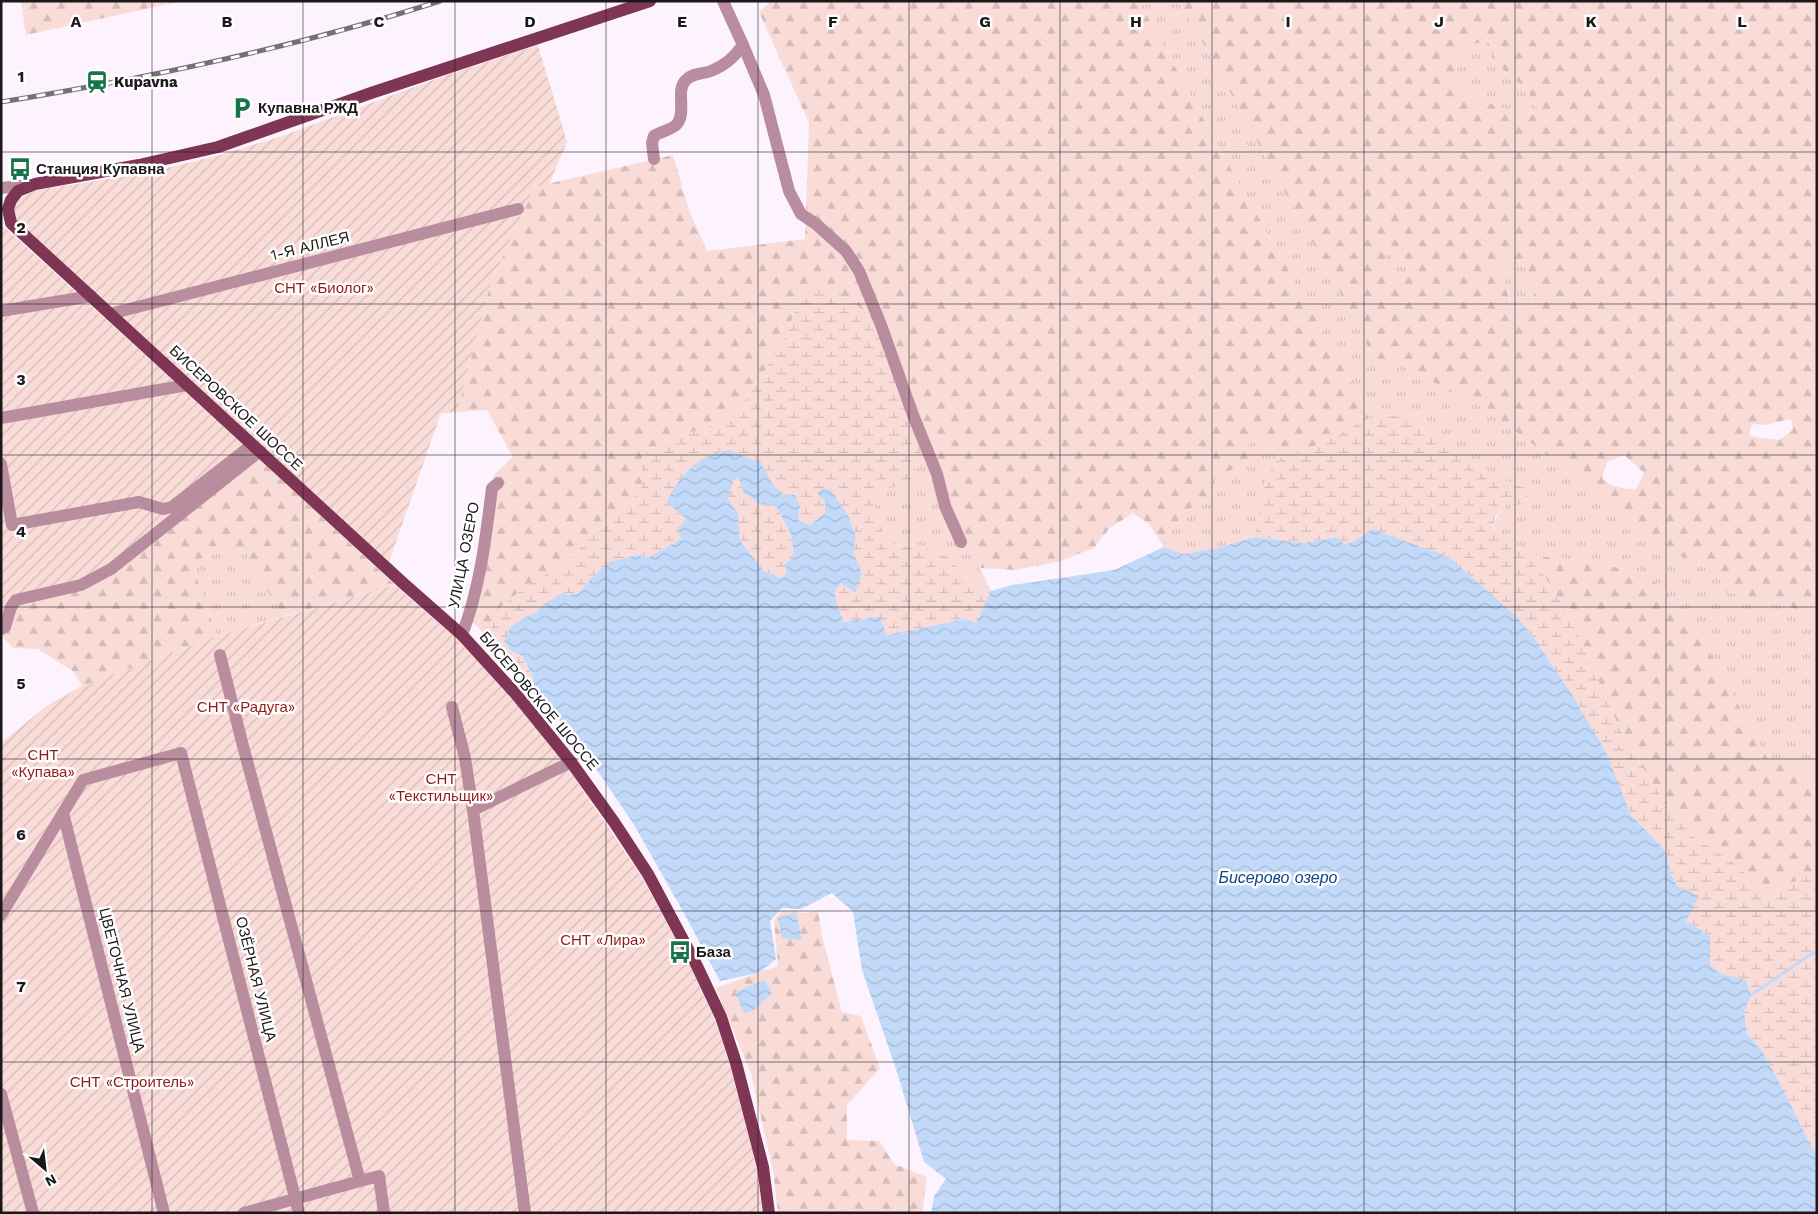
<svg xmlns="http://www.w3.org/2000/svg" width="1818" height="1214" viewBox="0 0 1818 1214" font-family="'Work Sans',sans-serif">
<defs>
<pattern id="grass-tufts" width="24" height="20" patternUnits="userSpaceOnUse" patternTransform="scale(1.25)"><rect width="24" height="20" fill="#f9dcd7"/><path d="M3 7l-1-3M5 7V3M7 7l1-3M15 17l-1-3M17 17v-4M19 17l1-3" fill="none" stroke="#d5bcb8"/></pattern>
<pattern id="forest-firs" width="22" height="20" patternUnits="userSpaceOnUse" patternTransform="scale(1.25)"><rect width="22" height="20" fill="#f9dcd7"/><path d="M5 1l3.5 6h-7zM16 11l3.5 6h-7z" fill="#d5bcb8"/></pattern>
<pattern id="wetland-marsh" width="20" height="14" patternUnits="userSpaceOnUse" patternTransform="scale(1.25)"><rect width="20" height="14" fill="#f9dcd7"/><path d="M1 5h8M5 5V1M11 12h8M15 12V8" fill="none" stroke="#d5bcb8"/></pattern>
<pattern id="garden-furrows" width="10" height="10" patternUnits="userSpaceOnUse" patternTransform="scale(1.25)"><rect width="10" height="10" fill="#f9dcd7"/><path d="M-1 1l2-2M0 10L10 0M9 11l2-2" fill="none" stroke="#d5bcb8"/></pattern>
<pattern id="water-waves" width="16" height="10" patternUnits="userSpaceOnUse" patternTransform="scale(1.25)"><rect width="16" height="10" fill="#c2d9f9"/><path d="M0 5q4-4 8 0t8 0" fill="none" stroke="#a6bad5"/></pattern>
</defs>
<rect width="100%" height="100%" fill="#fdf3fe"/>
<g fill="url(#grass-tufts)">
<path d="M1139,1h41l174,317 20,41 40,10 28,19 41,19 95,71 31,30 61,46 41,9 15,29 71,17 20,12v165l-19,-18 -28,-4 -65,-121 -27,-40 -32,-29 -54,-12 -61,-7 -38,-27c3,-18 19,-28 32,-40l-35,-13 -24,-14 -61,-47 -36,4 -26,-52 -117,-206z"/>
<path d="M1489,40l4,21 34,29 12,22c-6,0 -13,1 -20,0 -11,-1 -55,-16 -60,-25 -5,-10 -2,-25 0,-35l8,-6z"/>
<path d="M1390,252l8,1 10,15 -3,13 -16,-3 -5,-12 2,-12z"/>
<path d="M1526,260v12l9,19 -5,15 -18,7 -4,-22 -12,-22 12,-8z"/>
<path d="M1256,437l14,8 4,15 -12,32 -7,45 -34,10 -37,7 -20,-7 3,-12 18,-24 25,-13 6,-21 32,-15v-17z"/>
<path d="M927,459l8,2 11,13 13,49 32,68 -19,-7 -25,-28 -27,-11 -21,2 -14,-9 -15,-46c15,-5 35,-4 47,-13l-1,-15z"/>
<path d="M214,552l33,1 8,21 30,42 -68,20 -25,-73z"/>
</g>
<g fill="url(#forest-firs)" fill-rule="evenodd">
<path d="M21,1h161l-156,34z"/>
<path d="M771,1h368l87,159 117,206 26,52 -52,27 -43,15 -4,-15 -14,-8 -8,8v17l-32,15 -6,21 -25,13 -18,24 -3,12 -15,-23 -16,-11 -24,16 -15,19 -33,13 -45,9 -35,-2 -14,-23 -8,-22 -13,-49 -143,-182 -21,52 -49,74 -53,18 -38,18v32l-19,23 -26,20 -28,32 -43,25 -30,25 -7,27 -23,-22 28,-141 19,-18 -26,-47 -30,2 33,-127 44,-98 139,-32 16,55 18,41 98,-12 4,-116 -50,-111z"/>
<path d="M1180,1h637v620l-20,-12 -71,-17 -15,-29 -41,-9 -61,-46 -31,-30 -95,-71 -41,-19 -28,-19 -40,-10 -20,-41zM1489,40l4,21 34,29 12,22c-7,0 -14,1 -20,0 -11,-1 -55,-16 -60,-25 -5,-10 -2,-25 0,-35l8,-6zM1390,252l8,1 10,15 -4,13 -15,-3 -5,-12 2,-12zM1526,260v12l9,20 -5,14 -18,7 -8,-37 -7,-7 11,-8zM1791,419l2,11 -14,10 -30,-4 3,-12 13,1zM1624,455l20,18 -8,16c-12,0 -26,-2 -34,-11l5,-16z"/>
<path d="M255,455l140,130 -110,31 -30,-42 -8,-21 -33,-1 -22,11 25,73 -135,50 -8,-14 -36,-23 -25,-1 -11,-12 9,-29z"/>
<path d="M1531,555l61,7 54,12 32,29 27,40 65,120 28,5 19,18v86l-53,22 -27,-29 -48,-30 -37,-52 -33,-56 -48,-108z"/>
<path d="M794,910l9,3 15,-2 4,25 20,76 19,4 19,52 -33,37v35l32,1 15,23 33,13 -5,36h-144l-5,-42 -22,-97 -35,-86 62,-22 -4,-46 8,-9z"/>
</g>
<g fill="url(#wetland-marsh)">
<path d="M829,288l24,13 28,27 46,131 -11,5 1,15c-12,9 -32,8 -47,13l15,46 14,9 21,-2 27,11 25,28 19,7 -15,32 -10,-4 -80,16 -7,-19 -35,6 -8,-20 -2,-11 7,-9 13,11 8,-20 -9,-22 3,-14 -8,-22 -17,-25 -6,11v12l-15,12 -12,-5 2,-13 -18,-12 -10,-12 -11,-20 -32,-13 -54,59 12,10 -6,20 -32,18 -12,-2 -46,23 -12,15 -35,11 -8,9 -13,5 -12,33 11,5 10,18 3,18 -46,-54 7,-27 30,-25 43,-25 28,-32 26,-20 19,-23v-32l38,-18 53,-18 49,-74 21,-52z"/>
<path d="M1405,414l61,47 24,14 35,13 7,16 -27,1 -10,12 -2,11 38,27 40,64 48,108 33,56 37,51 48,31 27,29 53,-22v280l-4,-2 -26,-53 -24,-45 -16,-18 -3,-22 7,-17 -5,-14 -25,-7 -11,-9v-29l-24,-15 -9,-35 -6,-12 -6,-24 -34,-35 -25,-63 -35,-59 -38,-57 -15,-18 -146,-89 -17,12 -10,3 -9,-7 -32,6 -49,-6 7,-45 12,-32 43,-15 52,-27z"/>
<path d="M733,477l6,1 5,16 8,4 6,7 12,-1 7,4 14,26 3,22 -9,8 1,10 -5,4 -17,-7 -24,-32 -2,-26 -10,-14z"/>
</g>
<g fill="url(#garden-furrows)">
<path d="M538,45l29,97 -18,42 -15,3 -44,98 -33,127 -16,1 -52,149 -373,-342c-6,-18 6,-24 21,-30l109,-17 74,-18 65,-20 159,-59z"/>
<path d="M1,224l254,231 -144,114 -100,38 -10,33z"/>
<path d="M395,585l63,55 52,56 55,68 77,113 49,91 24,52 15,45 27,103 5,45h-761v-470l47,-38 34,-19 135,-50z"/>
</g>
<g fill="url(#water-waves)" fill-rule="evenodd">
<path d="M729,450l32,13 11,20 10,11 13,1 5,12 -2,13 12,5 15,-12v-12l-8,-8 5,-5 9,2 17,25 8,22 -3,14 9,22 -7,20 -14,-10 -6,8 1,11 8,20 36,-6 6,19 80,-16 10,4 15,-32 21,-6 102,-15 50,-23 20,7 37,-7 34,-10 49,6 32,-6 9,7 10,-3 17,-12 77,28 69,61 15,18 38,57 35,59 25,63 34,35 6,24 6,12 22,10 -13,25 24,15v29l11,9 25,6 5,15 -7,17 3,22 16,18 24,45 26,53 4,2v61h-886l3,-17 12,-17 -22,-17 -27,-90 -35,-102 -9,-58 -21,-19 -31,16 -19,-1 -12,13 6,38 -17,14 -39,8 -35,-66 -52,-92 -60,-88 -38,-43 -3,-18 -10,-18 -11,-5 -7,-9 6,-14 13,-10 13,-5 8,-9 19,-11 6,2 10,-2 12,-15 19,-16 27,-7 12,2 32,-18 -3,-11 8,-9 -19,-17c11,-26 34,-49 62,-52zM734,477l5,1 5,16 8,4 6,7 12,-1 7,4 14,26 3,22 -9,8 1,10 -5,4 -17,-7 -24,-31 -2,-27 -10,-14z"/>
<path d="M796,912l6,27 -3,1 -17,-2 -4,-20z"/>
<path d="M765,980l7,13 -18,17 -10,3 -9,-21z"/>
</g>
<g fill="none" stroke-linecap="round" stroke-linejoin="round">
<path stroke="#c2d9f9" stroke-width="3" d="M1751,995l62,-42h4"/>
<g stroke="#b98d9d" stroke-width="12">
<path d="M743,45l21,50 25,96 12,23 15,10 30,27 13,20 22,54 32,90 24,59 8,32 16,36"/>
<path d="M654,159l-2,-16 2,-7c7,-5 18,-6 23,-12 10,-12 -2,-34 9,-44 6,-7 17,-6 25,-9 15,-6 23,-14 32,-26l-20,-44"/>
<path d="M1,188l30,-3"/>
<path d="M1,311l90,-15"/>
<path d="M110,314l408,-105"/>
<path d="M1,418l186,-33"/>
<path d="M1,464l11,61 127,-23 24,7 9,-2 80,-62"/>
<path d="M1,629l4,-2 6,-20 5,-7 65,-15 30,-16 149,-118"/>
<path d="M462,635c18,-47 24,-98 30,-147l6,-5"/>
<path d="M220,655l23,91 117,435 -116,32"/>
<path d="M452,707l13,51 8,52"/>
<path d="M63,813l101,400"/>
<path d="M1,915l82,-135 98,-27 118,460"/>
<path d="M1,1094l32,119"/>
<path d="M360,1181l19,-5 5,37"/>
<path d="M525,1213l-52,-403 98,-48"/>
</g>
<path stroke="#7f3554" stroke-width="12" d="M650,1l-279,92 -153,54 -79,18 -104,19 -17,7 -7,9 -3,9 3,14 392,360 59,52 53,58 56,69 43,60 34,52 49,92 24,51 15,46 27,104 6,46"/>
<defs>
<path id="rail" d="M1,102c148,-24 296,-55 439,-101"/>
</defs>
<use href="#rail" stroke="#757076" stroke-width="5"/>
<use href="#rail" stroke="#fff" stroke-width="3" stroke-dasharray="9" stroke-linecap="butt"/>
</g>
<path fill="none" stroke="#1b181b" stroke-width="1" stroke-opacity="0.55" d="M152,1v1212M303,1v1212M455,1v1212M606,1v1212M758,1v1212M909,1v1212M1060,1v1212M1212,1v1212M1364,1v1212M1515,1v1212M1666,1v1212M1,152h1816M1,304h1816M1,455h1816M1,607h1816M1,759h1816M1,911h1816M1,1062h1816"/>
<defs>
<symbol id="station-bare" viewBox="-9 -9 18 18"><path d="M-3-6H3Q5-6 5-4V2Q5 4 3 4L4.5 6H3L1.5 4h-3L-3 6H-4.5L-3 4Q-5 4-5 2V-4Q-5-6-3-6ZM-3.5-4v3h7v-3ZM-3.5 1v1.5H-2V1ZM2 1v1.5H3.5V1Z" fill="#15744a" stroke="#fff" stroke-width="2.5" paint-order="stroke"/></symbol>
<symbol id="parking-bare" viewBox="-9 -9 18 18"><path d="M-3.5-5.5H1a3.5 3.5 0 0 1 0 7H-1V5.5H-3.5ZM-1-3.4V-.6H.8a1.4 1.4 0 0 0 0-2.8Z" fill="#15744a" stroke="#fff" stroke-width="2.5" paint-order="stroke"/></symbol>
<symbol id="bus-bare" viewBox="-9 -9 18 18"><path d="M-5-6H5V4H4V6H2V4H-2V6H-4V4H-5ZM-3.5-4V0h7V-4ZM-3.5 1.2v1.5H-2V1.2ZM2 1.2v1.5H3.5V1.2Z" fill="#15744a" stroke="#fff" stroke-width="2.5" paint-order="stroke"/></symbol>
</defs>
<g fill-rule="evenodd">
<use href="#station-bare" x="81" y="66" width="32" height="32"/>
<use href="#parking-bare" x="226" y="92" width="32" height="32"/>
<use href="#bus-bare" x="4" y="153" width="32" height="32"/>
<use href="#bus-bare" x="664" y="936" width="32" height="32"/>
</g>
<g text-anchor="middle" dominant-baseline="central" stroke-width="5" stroke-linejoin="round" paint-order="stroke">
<g font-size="15" font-weight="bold" fill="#1b181b" stroke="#fff" text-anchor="start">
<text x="114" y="82">Kupavna</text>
<text x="258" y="108">Купавна РЖД</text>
<text x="36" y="169">Станция Купавна</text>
<text x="696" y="952">База</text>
</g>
<g font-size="15" fill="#1b181b" stroke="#fff">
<text transform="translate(310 246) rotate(-14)">1-Я АЛЛЕЯ</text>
<text transform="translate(236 408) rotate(43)">БИСЕРОВСКОЕ ШОССЕ</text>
<text transform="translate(464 555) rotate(-79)">УЛИЦА ОЗЕРО</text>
<text transform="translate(539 701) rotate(50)">БИСЕРОВСКОЕ ШОССЕ</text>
<text transform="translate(256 979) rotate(76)">ОЗЁРНАЯ УЛИЦА</text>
<text transform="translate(122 980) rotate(76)">ЦВЕТОЧНАЯ УЛИЦА</text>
</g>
<g font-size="15" fill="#941b15" stroke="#fff">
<text x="324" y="288">СНТ «Биолог»</text>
<text x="246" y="707">СНТ «Радуга»</text>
<text x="43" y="755">СНТ<tspan x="43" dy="17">«Купава»</tspan></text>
<text x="441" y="779">СНТ<tspan x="441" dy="17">«Текстильщик»</tspan></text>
<text x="603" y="940">СНТ «Лира»</text>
<text x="132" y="1082">СНТ «Строитель»</text>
</g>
<g font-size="16" font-style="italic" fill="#104589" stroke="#fff">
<text x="1278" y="877">Бисерово озеро</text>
</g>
</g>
<g font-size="16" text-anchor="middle" font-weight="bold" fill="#1b181b" stroke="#fff" stroke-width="5" stroke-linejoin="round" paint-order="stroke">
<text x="76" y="27">A</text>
<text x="227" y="27">B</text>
<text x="379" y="27">C</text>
<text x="530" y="27">D</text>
<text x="682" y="27">E</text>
<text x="833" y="27">F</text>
<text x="985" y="27">G</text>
<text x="1136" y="27">H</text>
<text x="1288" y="27">I</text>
<text x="1439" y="27">J</text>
<text x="1591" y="27">K</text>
<text x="1742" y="27">L</text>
<text x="21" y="82">1</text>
<text x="21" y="233">2</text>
<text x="21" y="385">3</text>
<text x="21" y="537">4</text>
<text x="21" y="689">5</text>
<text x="21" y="840">6</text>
<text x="21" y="992">7</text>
</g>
<rect width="1818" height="1214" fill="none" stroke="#1b181b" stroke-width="5"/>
<g transform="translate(45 1169) rotate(152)" stroke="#ffffff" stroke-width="4" paint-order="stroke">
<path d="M0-4L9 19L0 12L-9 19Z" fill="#1b181b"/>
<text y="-8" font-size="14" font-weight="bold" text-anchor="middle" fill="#1b181b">N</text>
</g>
</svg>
